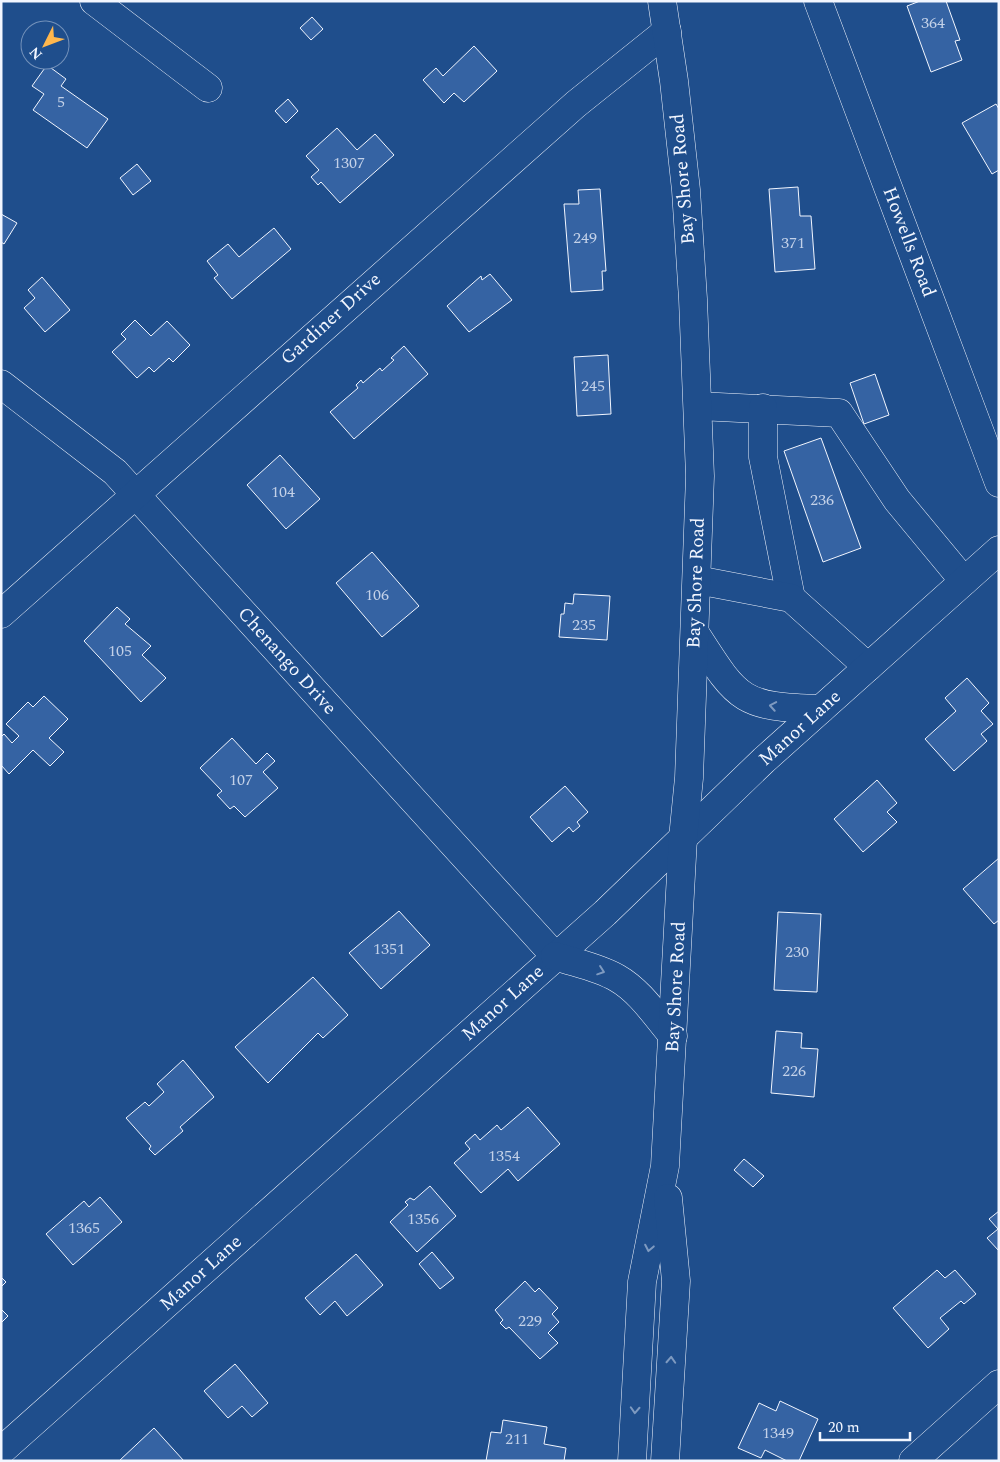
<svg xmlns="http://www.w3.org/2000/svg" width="1000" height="1462" viewBox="0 0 1000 1462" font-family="Spectral,serif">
<rect width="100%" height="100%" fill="#1f4e8c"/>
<g fill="#3563a3" stroke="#f2f6ff">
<path d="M920,1h26l14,39 -5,1 7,19 -31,12 -24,-66z"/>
<path d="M312,17l11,12 -12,11 -11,-12z"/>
<path d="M474,46l23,25 -33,31 -10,-9 -10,10 -21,-23 13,-12 7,8z"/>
<path d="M47,65l19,14 -5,7 47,33 -21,29 -54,-38 11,-16 -12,-8z"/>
<path d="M288,99l10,12 -12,12 -11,-12z"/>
<path d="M996,104l3,5v61l-7,4 -30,-51z"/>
<path d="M337,128l20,22 18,-16 19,21 -54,48 -19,-21 -3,3 -7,-8 8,-7 -13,-14z"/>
<path d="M137,164l14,17 -18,14 -13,-17z"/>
<path d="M798,187l2,29h11l4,53 -40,3 -6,-83z"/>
<path d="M600,189l6,82h-4l1,19 -32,2 -7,-88h15l-1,-14z"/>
<path d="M1,214l16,9 -13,21 -3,-2z"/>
<path d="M274,228l17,21 -59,50 -18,-21 4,-3 -11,-14 21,-17 11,13z"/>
<path d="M490,274l22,26 -43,32 -22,-26 34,-30 1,4z"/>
<path d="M42,277l28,33 -25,22 -21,-24 11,-10 -7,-8z"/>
<path d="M135,320l16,16 16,-15 23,24 -17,17 -4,-4 -15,14 -5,-5 -12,11 -25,-26 14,-13 -5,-5z"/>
<path d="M404,346l24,28 -74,65 -24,-27 28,-24 -2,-3 5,-5 2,3 17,-15 2,3 12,-11 -3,-2z"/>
<path d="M608,355l3,59 -34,2 -3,-59z"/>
<path d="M875,374l14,41 -25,9 -14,-41z"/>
<path d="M821,438l40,110 -38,14 -39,-111z"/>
<path d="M280,455l40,44 -34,30 -39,-44z"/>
<path d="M372,552l47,54 -37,31 -46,-54z"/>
<path d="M574,594l36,2 -3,44 -48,-3 2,-23h3l1,-11 8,1z"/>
<path d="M117,607l13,12 -5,5 26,22 -9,9 24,23 -25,24 -57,-61z"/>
<path d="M967,678l22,25 -8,8 12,13 -12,10 6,7 -33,30 -29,-32 31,-28 -11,-13z"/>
<path d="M44,696l24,23 -19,19 15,14 -14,14 -17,-16 -24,24 -8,-9v-28l3,-3 8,9 7,-7 -13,-12 22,-22 5,5z"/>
<path d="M232,738l24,26 11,-11 8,8 -12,11 15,16 -33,29 -11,-11 -4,3 -13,-14 5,-4 -22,-23z"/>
<path d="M877,780l20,23 -10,9 10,10 -34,30 -29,-33z"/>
<path d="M565,786l23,26 -11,10 3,4 -7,6 -4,-5 -17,15 -22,-25z"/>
<path d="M999,858v62l-5,4 -31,-35z"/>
<path d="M399,911l31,34 -49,44 -32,-36z"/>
<path d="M778,912l43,2 -4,78 -43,-2z"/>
<path d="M313,977l35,38 -25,23 -5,-5 -50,50 -33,-36z"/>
<path d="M776,1031l26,2 -1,15 17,1 -4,48 -43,-4z"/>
<path d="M183,1060l31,37 -34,30 3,4 -28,24 -6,-6 2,-3 -25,-28 19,-16 4,4 15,-14 -7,-8z"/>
<path d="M528,1107l32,37 -42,37 -10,-12 -27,24 -27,-30 16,-14 -5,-6 10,-9 5,6 17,-15 4,5z"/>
<path d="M744,1159l20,17 -11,11 -19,-17z"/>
<path d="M430,1186l26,30 -39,36 -27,-30 18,-17 -3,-3 5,-4 4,2z"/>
<path d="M100,1197l22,25 -49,43 -27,-31 38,-33 5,6z"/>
<path d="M999,1211v40l-12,-13 11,-9 -9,-10z"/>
<path d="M432,1252l22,26 -14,11 -21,-25z"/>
<path d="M356,1254l27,31 -36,31 -12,-15 -15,14 -15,-17z"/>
<path d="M937,1270l8,8 10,-8 21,24 -12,10 -3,-3 -21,17 9,11 -21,19 -35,-40z"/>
<path d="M1,1277l5,5 -5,5z"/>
<path d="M525,1281l10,11 4,-4 19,20 -6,6 7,8 -11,11 10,10 -18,16 -31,-32 -3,2 -6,-6 3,-3 -8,-10z"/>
<path d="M1,1309l7,7 -7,7z"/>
<path d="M235,1364l33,39 -16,14 -10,-11 -14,12 -24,-27z"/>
<path d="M780,1401l38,18 -19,42h-12l-22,-11 -4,8 -23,-10 21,-45 17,8z"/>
<path d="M503,1420l44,7 -3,17 22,4 -2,13h-78l5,-29 10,1z"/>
<path d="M154,1428l30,33h-65z"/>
</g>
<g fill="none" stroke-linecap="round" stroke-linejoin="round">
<defs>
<g id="minor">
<path d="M94,1l114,87"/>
<path d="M818,1l181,482"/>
<path d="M1,384l114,88 440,484"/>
<path d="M698,406l141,7 58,87 67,81"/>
<path d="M763,408v49l28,141"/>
<path d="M697,580l94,18 77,69"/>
<path d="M1,614l575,-510 91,-73"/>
<path d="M1,1451l604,-538 159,-153 235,-210"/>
<path d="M913,1461l86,-77"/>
</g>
<g id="major">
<path d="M695,633c43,67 45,74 126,76"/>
<path d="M555,956c20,7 43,11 62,22 23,13 39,38 56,58"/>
<path d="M632,1461l10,-179 23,-116 18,-328 6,-60 11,-302 -7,-177 -7,-109 -12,-109 -12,-80"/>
<path d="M665,1461l11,-180 -8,-83"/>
</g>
</defs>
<use href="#minor" stroke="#f2f6ff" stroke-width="29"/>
<use href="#major" stroke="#f2f6ff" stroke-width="29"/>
<use href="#minor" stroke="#1f4e8c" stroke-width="28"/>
<use href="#major" stroke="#1f4e8c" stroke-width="28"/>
</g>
<defs><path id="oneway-chevron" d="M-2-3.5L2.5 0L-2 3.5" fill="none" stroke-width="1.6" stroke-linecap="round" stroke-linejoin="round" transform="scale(1.25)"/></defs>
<g stroke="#7e9ac0">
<use href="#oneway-chevron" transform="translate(773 706) rotate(-170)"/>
<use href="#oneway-chevron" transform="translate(601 971) rotate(19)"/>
<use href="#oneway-chevron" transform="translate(649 1248) rotate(101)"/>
<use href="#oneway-chevron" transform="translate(671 1360) rotate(-87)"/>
<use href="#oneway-chevron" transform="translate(635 1410) rotate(93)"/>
</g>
<g text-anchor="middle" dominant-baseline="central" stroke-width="4" stroke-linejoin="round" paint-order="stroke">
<g font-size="16" fill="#c3d1e8">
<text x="933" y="23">364</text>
<text x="61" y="102">5</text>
<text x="349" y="163">1307</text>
<text x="585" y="238">249</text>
<text x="793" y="243">371</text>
<text x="593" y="386">245</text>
<text x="283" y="492">104</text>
<text x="822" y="500">236</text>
<text x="377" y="595">106</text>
<text x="584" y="625">235</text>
<text x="120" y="651">105</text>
<text x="241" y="780">107</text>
<text x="389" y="949">1351</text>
<text x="797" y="952">230</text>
<text x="794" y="1071">226</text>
<text x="504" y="1156">1354</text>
<text x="423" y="1219">1356</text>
<text x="84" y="1228">1365</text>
<text x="530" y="1321">229</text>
<text x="778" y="1433">1349</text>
<text x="517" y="1439">211</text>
</g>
<g font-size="19" fill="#f2f6ff" stroke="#1f4e8c">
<text transform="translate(683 179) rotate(-95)">Bay Shore Road</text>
<text transform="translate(909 242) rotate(69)">Howells Road</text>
<text transform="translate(331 319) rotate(-42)">Gardiner Drive</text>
<text transform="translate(696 583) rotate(-88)">Bay Shore Road</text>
<text transform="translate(287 661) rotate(48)">Chenango Drive</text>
<text transform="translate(800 728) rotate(-42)">Manor Lane</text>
<text transform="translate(676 987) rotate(-87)">Bay Shore Road</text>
<text transform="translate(503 1003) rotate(-42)">Manor Lane</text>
<text transform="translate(201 1273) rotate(-42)">Manor Lane</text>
</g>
</g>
<rect width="1000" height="1462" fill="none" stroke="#f2f6ff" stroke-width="5"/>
<g transform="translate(45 45) rotate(228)"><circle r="24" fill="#1f4e8c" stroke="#7391ba"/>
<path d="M0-4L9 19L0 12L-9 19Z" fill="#ffb74d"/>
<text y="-8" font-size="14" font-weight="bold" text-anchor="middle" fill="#f2f6ff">N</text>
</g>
<path d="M820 1432v8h90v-8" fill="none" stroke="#f2f6ff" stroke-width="2.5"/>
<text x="828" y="1432" font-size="15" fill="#f2f6ff" stroke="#1f4e8c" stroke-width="4" paint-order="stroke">20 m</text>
</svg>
